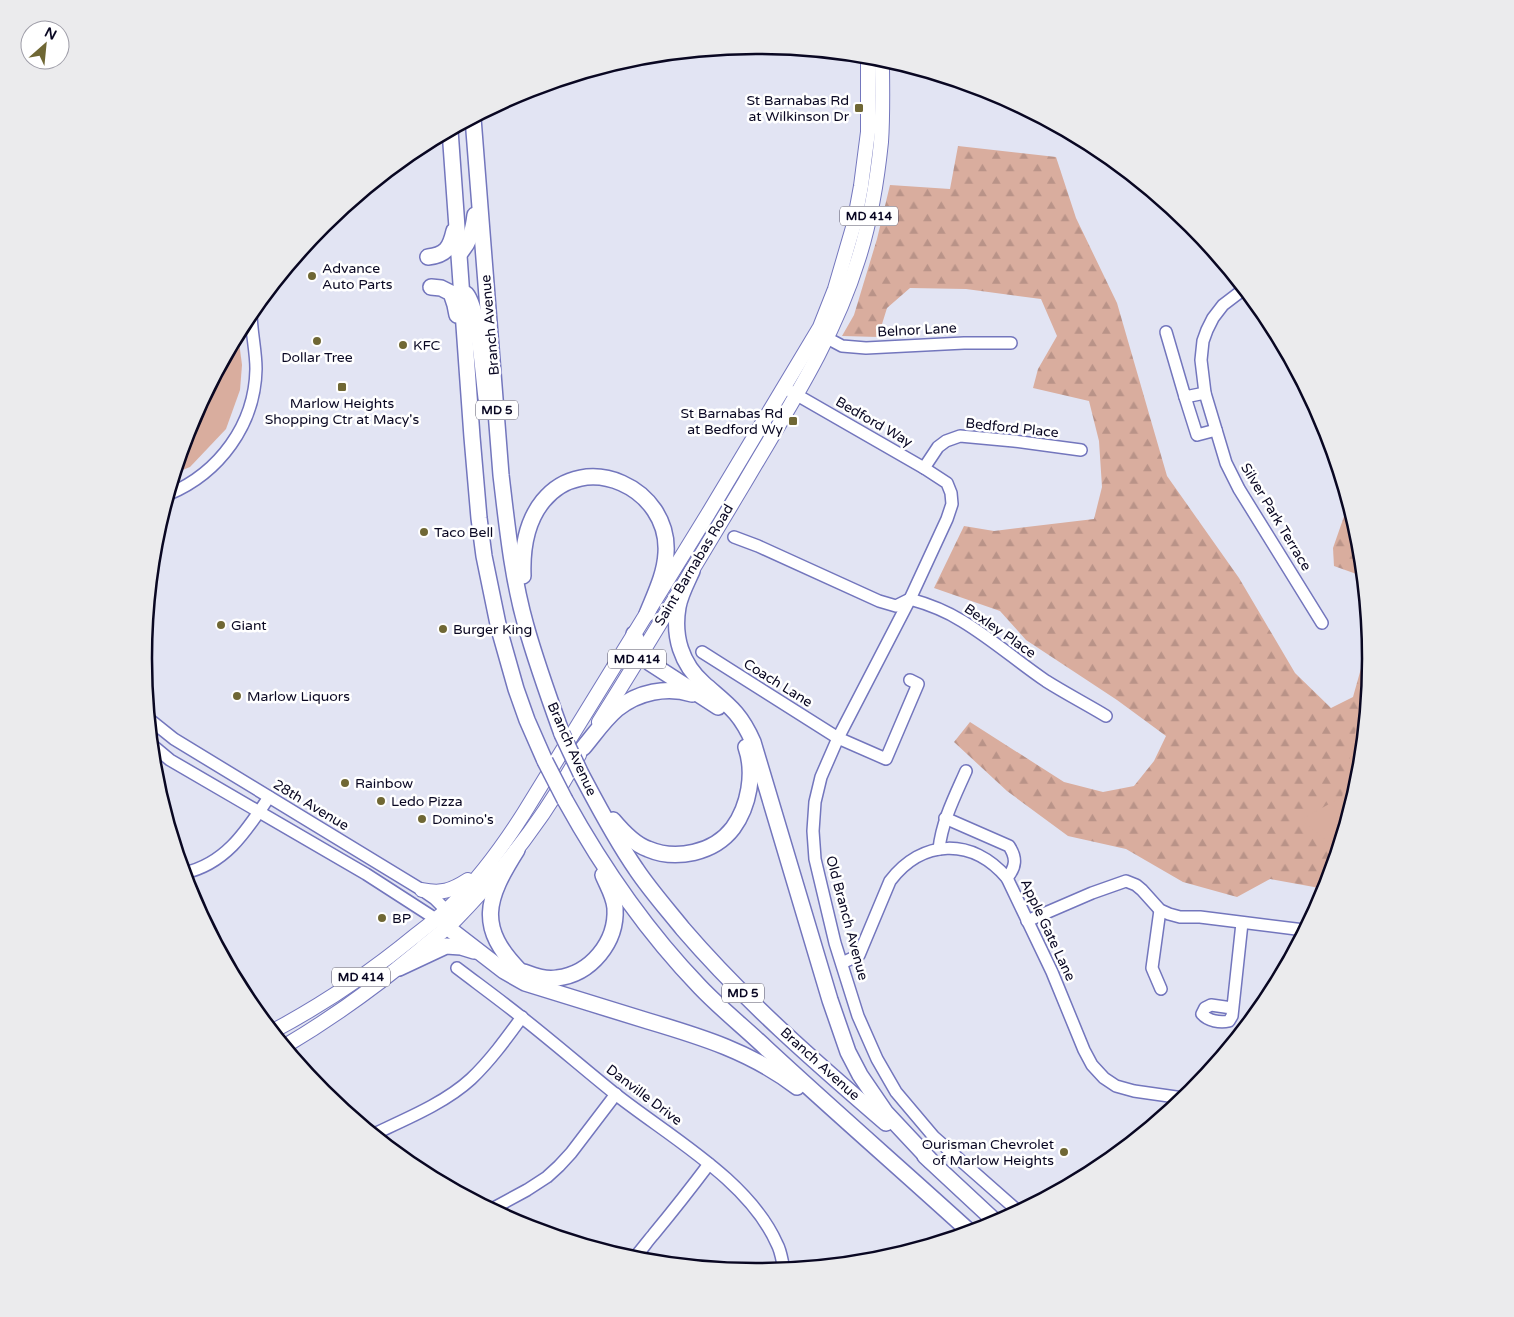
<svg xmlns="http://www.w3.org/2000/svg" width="1514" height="1317" viewBox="0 0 1514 1317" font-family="'Varela Round',sans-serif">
<defs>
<pattern id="forest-firs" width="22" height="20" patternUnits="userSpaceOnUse" patternTransform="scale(1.25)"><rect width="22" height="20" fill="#d9ad9e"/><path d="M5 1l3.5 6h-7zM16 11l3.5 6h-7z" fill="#b99388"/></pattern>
</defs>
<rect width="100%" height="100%" fill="#e2e4f3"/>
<g fill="url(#forest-firs)">
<path d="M958,146l98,11 20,61 41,85 50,173 72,102 56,95 36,35 22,-11 16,-57 1,19 -11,119 -34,111 -55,-10 -33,18 -54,-15 -57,-33 -58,-13 -61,-45 -53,-49 16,-20 94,60 39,10 31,-6 20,-25 12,-25 -49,-36 -91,-60 -26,-29 -66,-23 30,-62 30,5 100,-12 8,-32 -3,-46 -10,-40 -56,-13 5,-19 19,-33 -16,-37 -75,-10 -56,-1 -23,20 -9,29 -36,-1 12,-21 23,-76 13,-54 60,4z"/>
<path d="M1348,505l11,34 3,37 -28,-10 -1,-18z"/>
</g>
<g fill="#d9ad9e">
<path d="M238,334l4,31 -2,25 -14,39 -36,38 -15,6 15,-50z"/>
<path d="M1370,658l-11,120 -22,70 -37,-28 42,-23z"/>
</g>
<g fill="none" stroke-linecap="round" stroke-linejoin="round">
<defs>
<g id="minor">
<path d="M1244,289l-21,16 -10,13 -6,12 -4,11 -2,19 4,33 21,70 13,26 83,134"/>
<path d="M1166,332l19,65 20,-4"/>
<path d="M827,338l15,8 24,2 98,-5h47"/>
<path d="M790,391l134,77 23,15 4,10 1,11 -5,15 -37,80 -72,139 -17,39 -6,25 -2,29 2,28 20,84 23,73 19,43 19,33 38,45 84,74"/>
<path d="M1185,397l12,38 19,-5"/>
<path d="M924,468l14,-21 8,-6 14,-5 54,5 67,9"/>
<path d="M169,494c50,-21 86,-69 87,-125 0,-19 -5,-38 -5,-57"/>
<path d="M734,537l24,9 121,55 17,5 14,-7c18,5 36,12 52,22 30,18 56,41 84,60 19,12 40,23 60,35"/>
<path d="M702,652l136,86 48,21 32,-75 -8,-4"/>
<path d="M149,719l25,20 248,151 13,9 16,16"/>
<path d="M152,745l18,15 196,114 76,49"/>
<path d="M945,818l64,28c8,12 7,21 -2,32"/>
<path d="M939,849c3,-28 16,-53 27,-78"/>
<path d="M184,873c42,-9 63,-43 85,-76"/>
<path d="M1160,910l-8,58 9,21"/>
<path d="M1027,921l65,-28 34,-12 10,4 6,5 18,20 9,4 11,3h20l104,13"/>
<path d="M842,963l17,-8 31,-74c32,-42 82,-44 117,-3l45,94 32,78 8,15 12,13 12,8 18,5 49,7"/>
<path d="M457,968c21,16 43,32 63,48 32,25 63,52 94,77 54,43 135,87 163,151 4,7 5,17 7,25"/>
<path d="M1232,1008l-21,-3 -6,3 -3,6c6,7 18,9 27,7l3,-5 10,-93"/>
<path d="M374,1134c32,-15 71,-31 97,-55 19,-18 35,-40 51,-62"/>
<path d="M492,1209l35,-19 20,-13 12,-11 12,-13 45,-59"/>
<path d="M633,1259c8,-8 13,-16 20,-24 19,-23 38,-47 56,-71"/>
</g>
<g id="major">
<path d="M599,722c50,-79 98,-160 146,-240 42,-72 88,-141 113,-222 12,-37 19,-79 23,-118 2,-28 1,-56 1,-84"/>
<path d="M422,890c19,4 29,1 46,-10"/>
<path d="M273,1031c51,-27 98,-59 143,-96 11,-9 24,-18 35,-29 29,-28 52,-60 73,-93l184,-299 112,-187 15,-38 19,-65 7,-38 7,-54v-76"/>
<path d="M285,1046c49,-29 93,-61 136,-97 12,-10 24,-19 35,-30 48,-49 90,-104 123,-164"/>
</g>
<g id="highway">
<path d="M473,118l28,357c6,50 11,102 25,151 10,36 23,72 36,108"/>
<path d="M450,130l22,307 7,81 5,38 15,73 17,60 11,31 18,41"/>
<path d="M459,254c11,-12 14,-23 16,-39"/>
<path d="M428,257c18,-2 22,-9 26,-26"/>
<path d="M431,287l10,1 10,5 4,12 2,10"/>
<path d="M466,294c13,15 17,81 20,104"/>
<path d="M692,571c-5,11 -12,24 -14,36 -5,29 3,57 26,77 24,21 36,28 49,58l77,258 18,52 12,23 26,38 45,48"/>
<path d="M523,576c-1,-26 3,-54 20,-75 42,-52 127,-13 123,52 -1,21 -11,41 -19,61"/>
<path d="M634,634l8,18 8,11 68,44"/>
<path d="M583,748c11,-13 21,-28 34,-39 21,-17 50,-23 75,-15"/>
<path d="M581,774c17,32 34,65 55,95 14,21 31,40 47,60 61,71 132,133 203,194"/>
<path d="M565,800c37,67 82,132 135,187 21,22 45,41 67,62 67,62 136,122 203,183"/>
<path d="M613,820c10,12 21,24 35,29 28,12 66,4 85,-21 16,-22 22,-55 13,-81"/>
<path d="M517,850c-31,49 -41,77 4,122"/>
<path d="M447,927l57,44 21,12c41,13 82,25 123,38 54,16 103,31 149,66"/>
<path d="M399,968l47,-22 15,1 13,4"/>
<path d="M524,972c11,4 22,8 33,6 34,-4 60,-36 58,-70 -1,-12 -8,-23 -12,-33"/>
<path d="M925,1156l72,67"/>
</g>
</defs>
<use href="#minor" stroke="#7376bd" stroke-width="14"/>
<use href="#major" stroke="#7376bd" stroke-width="16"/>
<use href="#highway" stroke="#7376bd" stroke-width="18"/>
<use href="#minor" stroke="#fff" stroke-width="11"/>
<use href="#major" stroke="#fff" stroke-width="14"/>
<use href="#highway" stroke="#fff" stroke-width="15"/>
<defs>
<g id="highway-bridge">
<path d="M562,734l19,40"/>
<path d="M545,761l20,39"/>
</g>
</defs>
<use href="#highway-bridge" stroke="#7376bd" stroke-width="18" stroke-linecap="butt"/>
<use href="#highway-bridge" stroke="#fff" stroke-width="15"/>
</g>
<g fill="#6f6734" stroke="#fff" stroke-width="2">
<rect x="854" y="103" width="10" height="10" rx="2.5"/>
<circle cx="312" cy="276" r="5"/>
<circle cx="317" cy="341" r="5"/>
<circle cx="403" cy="345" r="5"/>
<rect x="337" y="382" width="10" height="10" rx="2.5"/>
<rect x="788" y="416" width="10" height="10" rx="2.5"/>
<circle cx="424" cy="532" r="5"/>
<circle cx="221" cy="625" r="5"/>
<circle cx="443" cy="629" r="5"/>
<circle cx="237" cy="696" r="5"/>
<circle cx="345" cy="783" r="5"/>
<circle cx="381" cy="801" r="5"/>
<circle cx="422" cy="819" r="5"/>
<circle cx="382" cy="918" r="5"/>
<circle cx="1064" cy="1152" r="5"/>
</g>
<g text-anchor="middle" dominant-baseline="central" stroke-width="5" stroke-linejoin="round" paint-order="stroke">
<g fill="#fff" stroke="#535164" stroke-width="1">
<rect x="840" y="206.5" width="58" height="19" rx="4"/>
<rect x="476" y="400.5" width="42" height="19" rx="4"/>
<rect x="608" y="649.5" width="58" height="19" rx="4"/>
<rect x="332" y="967.5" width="58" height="19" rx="4"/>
<rect x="722" y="983.5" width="42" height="19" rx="4"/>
</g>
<g font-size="12" font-weight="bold" fill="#090722">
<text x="869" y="216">MD 414</text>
<text x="497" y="410">MD 5</text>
<text x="637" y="659">MD 414</text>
<text x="361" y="977">MD 414</text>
<text x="743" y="993">MD 5</text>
</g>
<g font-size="14" fill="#090722" stroke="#fff" text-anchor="start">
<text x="849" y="100" text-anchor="end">St Barnabas Rd<tspan x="849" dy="16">at Wilkinson Dr</tspan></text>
<text x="322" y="268">Advance<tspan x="322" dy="16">Auto Parts</tspan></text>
<text x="413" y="345">KFC</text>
<text x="317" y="357" text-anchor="middle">Dollar Tree</text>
<text x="342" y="403" text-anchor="middle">Marlow Heights<tspan x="342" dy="16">Shopping Ctr at Macy's</tspan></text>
<text x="783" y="413" text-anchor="end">St Barnabas Rd<tspan x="783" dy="16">at Bedford Wy</tspan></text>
<text x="434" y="532">Taco Bell</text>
<text x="231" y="625">Giant</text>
<text x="453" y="629">Burger King</text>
<text x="247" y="696">Marlow Liquors</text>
<text x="355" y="783">Rainbow</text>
<text x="391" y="801">Ledo Pizza</text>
<text x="432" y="819">Domino's</text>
<text x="392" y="918">BP</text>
<text x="1054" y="1144" text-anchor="end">Ourisman Chevrolet<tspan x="1054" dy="16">of Marlow Heights</tspan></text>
</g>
<g font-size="14" fill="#090722" stroke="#fff">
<text transform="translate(490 325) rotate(-95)">Branch Avenue</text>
<text transform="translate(917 330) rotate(-3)">Belnor Lane</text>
<text transform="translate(874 422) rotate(30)">Bedford Way</text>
<text transform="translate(1012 428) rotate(6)">Bedford Place</text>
<text transform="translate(1276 517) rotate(59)">Silver Park Terrace</text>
<text transform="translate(694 565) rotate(-59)">Saint Barnabas Road</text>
<text transform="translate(1000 631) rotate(35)">Bexley Place</text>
<text transform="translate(778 683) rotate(32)">Coach Lane</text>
<text transform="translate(572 749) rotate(66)">Branch Avenue</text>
<text transform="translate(311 805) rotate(31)">28th Avenue</text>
<text transform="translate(847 918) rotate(75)">Old Branch Avenue</text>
<text transform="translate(1048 930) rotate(65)">Apple Gate Lane</text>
<text transform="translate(820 1064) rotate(42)">Branch Avenue</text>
<text transform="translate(644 1095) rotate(37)">Danville Drive</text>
</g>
</g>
<path d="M0 0H1514V1317H0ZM756 54H758A604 604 0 0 1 1362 658V659A604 604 0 0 1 758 1263H756A604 604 0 0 1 152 659V658A604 604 0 0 1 756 54Z" fill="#ebebed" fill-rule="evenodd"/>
<path fill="none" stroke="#090722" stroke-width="2.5" d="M756 54H758A604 604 0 0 1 1362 658V659A604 604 0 0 1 758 1263H756A604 604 0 0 1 152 659V658A604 604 0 0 1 756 54Z"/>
<g transform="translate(45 45) rotate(27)"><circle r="24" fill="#ffffff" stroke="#9d9ca7"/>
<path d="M0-4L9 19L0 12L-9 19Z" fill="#6f6734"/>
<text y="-8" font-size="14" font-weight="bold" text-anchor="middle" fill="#090722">N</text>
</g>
</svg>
